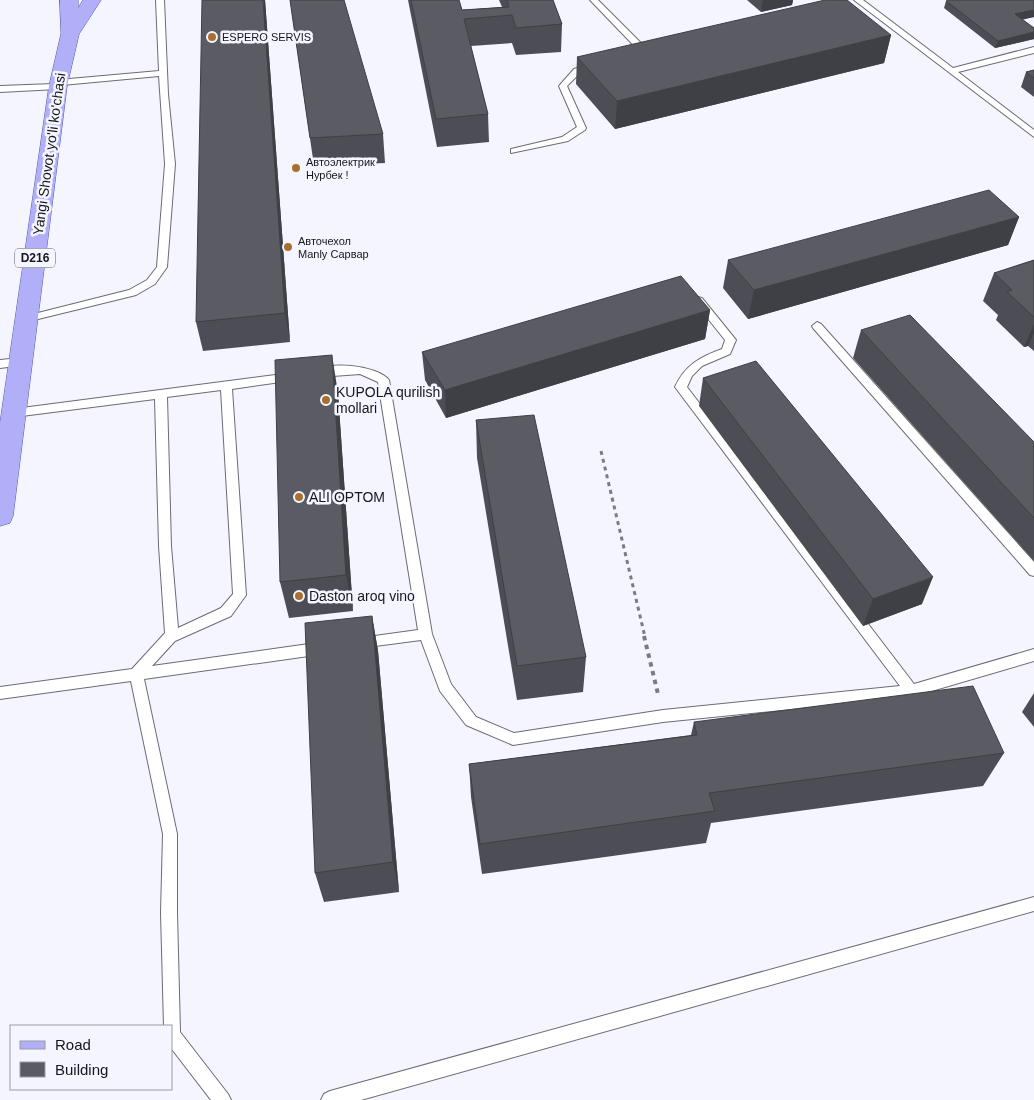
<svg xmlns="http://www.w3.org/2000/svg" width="1034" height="1100" viewBox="0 0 1034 1100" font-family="Arial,sans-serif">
<rect width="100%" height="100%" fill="#f4f5ff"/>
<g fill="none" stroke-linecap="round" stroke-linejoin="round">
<defs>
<g id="service">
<path d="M156,0h8l4,94 7,70 -8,103 -12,17 -19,11 -110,27 -4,-1 -1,-2 1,-2 107,-27 18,-10 10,-13 8,-103 -6,-88 -97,9 -4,4 -58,3v-6l54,-2 4,-4 101,-9z"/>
<path d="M590,0h8l50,50v4h-6z"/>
<path d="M854,0h9l90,68 81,-21v6l-76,19 76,58v7z"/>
<path d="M593,63l3,1v4l-16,5 -13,13 19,42 -1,2 -17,11 -57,12v-4l51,-12 15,-10 -18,-41 15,-17z"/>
<path d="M698,297l4,1 34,42 -6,14 -28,12 -10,10 -5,11 227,297 120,-35v12l-123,36 -248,25 -150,23 -47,-20 -26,-34 -19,-51 -61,8 -5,-1 -2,-4 2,-4 5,-1 58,-8 -40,-248 -18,-8 -41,3 -6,-4c12,-13 64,-8 76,7l43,254 19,50 25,33 38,16 149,-23 237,-24 -225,-299c10,-22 25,-30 47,-38l3,-9 -32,-40z"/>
<path d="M817,322l4,2 213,238v14l-4,-1 -217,-247 -1,-2z"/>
<path d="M20,358l5,4 -1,3 -24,3v-8z"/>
<path d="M291,373l6,4 -2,3 -63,9 14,206 -15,21 -56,25 -23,25 171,-24 5,2 2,4 -2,4 -5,2 -179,25 33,155v79l3,119 48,62 3,6h-20l-40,-52v-22h-7l-3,-113 2,-79 -32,-153 -131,18v-12l132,-18 33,-36 -6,-87 -4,-147 -141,18 -6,-4 6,-4zM221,390l12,204 -12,14 -43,20 -7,-82 -4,-149z"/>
<path d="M1034,897v14l-673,189h-40l3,-6 6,-3z"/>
</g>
<path id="primary" d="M60,0h18v8l5,-8h18l-22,34 -12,52 -54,430 -3,7 -10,3v-103l49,-337 12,-52z"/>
</defs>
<use href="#service" stroke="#6b6c74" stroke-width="2"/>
<use href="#primary" stroke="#5857a8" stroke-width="1"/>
<path stroke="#7b7c82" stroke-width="3" stroke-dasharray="4 4" stroke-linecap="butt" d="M601,451l44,186"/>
<path stroke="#7b7c82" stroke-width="4" stroke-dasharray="4.5 4.5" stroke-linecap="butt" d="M644,636l14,58"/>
<use href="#service" fill="#fff" fill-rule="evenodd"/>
<use href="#primary" fill="#b0aff8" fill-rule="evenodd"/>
</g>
<g fill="#4d4e55">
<path d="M265,0l25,342 -87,9 -7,-29z"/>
<path d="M290,0l93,134 2,29 -71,3z"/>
<path d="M408,0h51l3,10 40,-3 -3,-7h54l9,24 -1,28 -45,3 -4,-12 -41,3 17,68 1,28 -52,5z"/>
<path d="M747,0h46l-1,5 -31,7z"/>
<path d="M1034,0v17l-12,2 12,9v11l-39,9 -51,-40 2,-7z"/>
<path d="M891,35l-7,28 -269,66 -39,-45 1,-27z"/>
<path d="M1034,70v27l-13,-10 5,-15z"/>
<path d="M1019,217l-11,28 -260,74 -25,-31 5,-28z"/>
<path d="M1034,260v91l-6,-5 -4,1 -28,-27 2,-5 -15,-14 11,-28z"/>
<path d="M710,310l-5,29 -259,79 -21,-38 -3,-28z"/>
<path d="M861,330l173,112v119l-181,-203z"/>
<path d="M703,378l219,226 -59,22 -164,-220z"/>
<path d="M338,393l15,218 -64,7 -9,-36z"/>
<path d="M476,420l110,237 -3,35 -66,8 -40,-242z"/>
<path d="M372,616l6,35 21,241 -75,10 -9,-29z"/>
<path d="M1034,693v34l-12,-15z"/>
<path d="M694,722l310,31 -21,33 -272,37 -5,20 -224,31 -11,-77 -2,-33 222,-29z"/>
</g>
<g fill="#3f4045">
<path d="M263,0h2l25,342 -5,-29z"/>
<path d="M763,0h30l-1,5 -31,7z"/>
<path d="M1034,10v7l-21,5 2,-8z"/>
<path d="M1034,32v7l-39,9 3,-7z"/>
<path d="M891,35l-7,28 -269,66 2,-28z"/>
<path d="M1019,217l-11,28 -260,74 6,-29z"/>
<path d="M710,310l-5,29 -259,79 -1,-28z"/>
<path d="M1034,324v9l-6,13 -4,1z"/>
<path d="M332,355l6,38 15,218 -7,-36z"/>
<path d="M933,577l-11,27 -59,22 10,-27z"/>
<path d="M372,616l6,35 21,241 -6,-30z"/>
</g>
<g fill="#5a5b63" stroke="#3f4045">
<path d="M202,0h61l22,313 -89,9z"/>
<path d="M290,0h54l39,134 -73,4z"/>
<path d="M411,0h48l3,10 47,-3 -2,-7h46l9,24 -46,4 -4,-13 -48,4 24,95 -52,5z"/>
<path d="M825,0h22l44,35 -274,66 -40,-44z"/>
<path d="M950,0h84v10l-19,4 19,14v4l-36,9 -52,-40z"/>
<path d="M1034,70v8l-8,-6z"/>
<path d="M989,190l30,27 -265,73 -26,-30z"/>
<path d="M1034,260v57l-27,-25 5,-2 -18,-17z"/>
<path d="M681,276l29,34 -265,80 -23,-38z"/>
<path d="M910,315l124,127v76l-173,-188z"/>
<path d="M332,355l14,220 -66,7 -5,-222z"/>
<path d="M756,361l177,216 -60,22 -170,-221z"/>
<path d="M534,415l52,242 -69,9 -41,-246z"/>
<path d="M372,616l21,246 -78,11 -10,-250z"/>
<path d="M973,686l31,67 -295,40 6,18 -235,33 -11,-80 228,-29 -3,-13z"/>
</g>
<g fill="#a96f2f" stroke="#f4f5ff" stroke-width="2">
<circle cx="212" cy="37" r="5"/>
<circle cx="296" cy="168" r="5"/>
<circle cx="288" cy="247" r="5"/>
<circle cx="326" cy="400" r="5"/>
<circle cx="299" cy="497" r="5"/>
<circle cx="299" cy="596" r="5"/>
</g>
<g text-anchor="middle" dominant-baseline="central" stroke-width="5" stroke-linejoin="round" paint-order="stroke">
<g font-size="11" fill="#16171a" stroke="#f4f5ff" text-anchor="start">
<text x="222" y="37">ESPERO SERVIS</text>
<text x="306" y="162">Автоэлектрик<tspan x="306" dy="13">Нурбек !</tspan></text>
<text x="298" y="241">Авточехол<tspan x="298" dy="13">Manly Сарвар</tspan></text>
</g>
<rect fill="#f4f5ff" stroke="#595a5f" stroke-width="1" x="15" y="248.5" width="40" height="19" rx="4"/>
<g font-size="12" font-weight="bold" fill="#16171a">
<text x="35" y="258">D216</text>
</g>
<g font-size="14" fill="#16171a" stroke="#f4f5ff">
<text transform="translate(49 154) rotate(-82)">Yangi Shovot yo'li ko'chasi</text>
</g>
<g font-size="14" fill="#16171a" stroke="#f4f5ff" text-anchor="start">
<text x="336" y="392">KUPOLA qurilish<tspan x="336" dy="16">mollari</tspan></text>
<text x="309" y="497">ALI OPTOM</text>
<text x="309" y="596">Daston aroq vino</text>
</g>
</g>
<rect x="10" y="1025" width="162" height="65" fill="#f4f5ff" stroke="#9b9ca3"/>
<rect x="20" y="1041" width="25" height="8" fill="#b0aff8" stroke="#9b9ca3"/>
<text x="55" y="1050" font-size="15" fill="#16171a">Road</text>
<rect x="20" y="1062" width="25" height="15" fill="#5a5b63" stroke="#9b9ca3"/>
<text x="55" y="1075" font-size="15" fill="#16171a">Building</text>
</svg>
